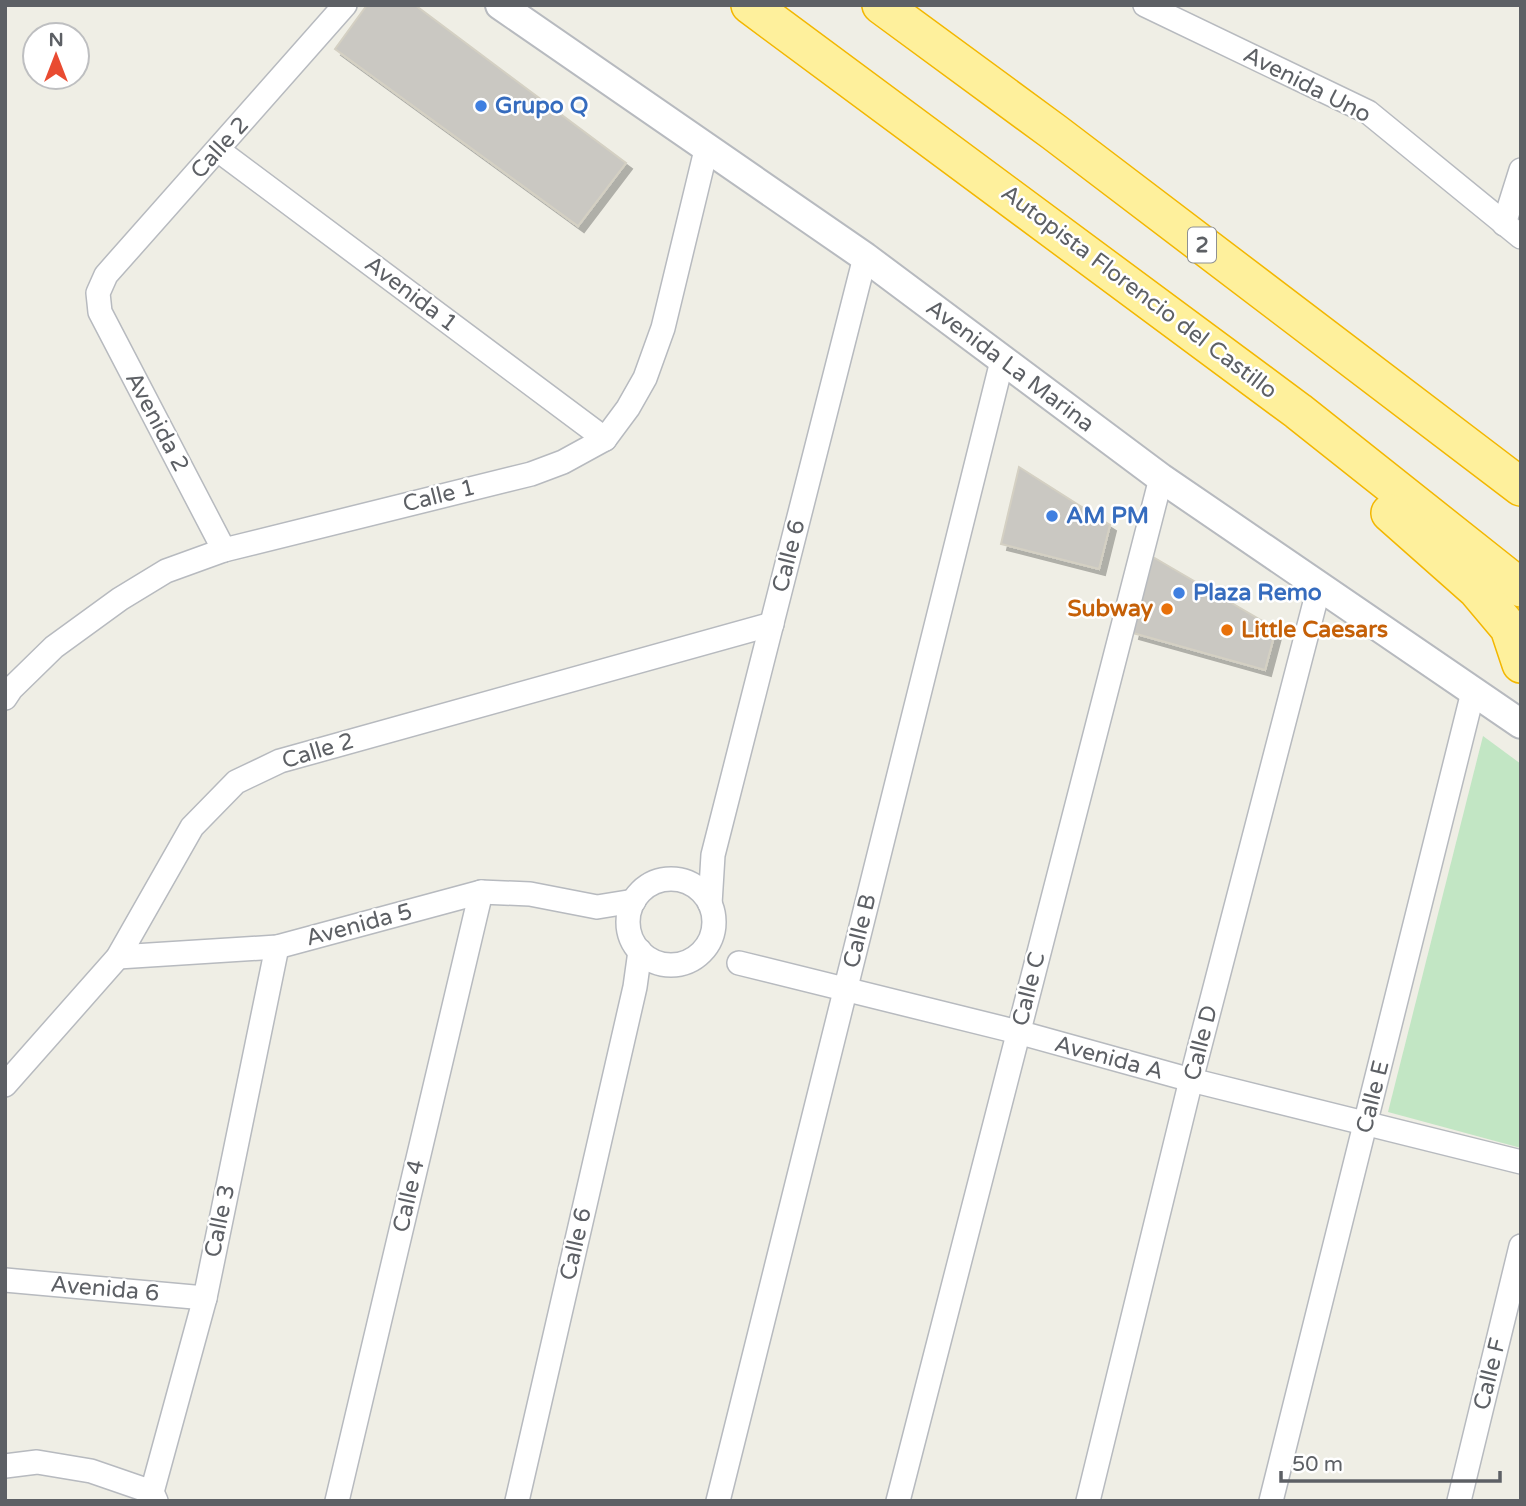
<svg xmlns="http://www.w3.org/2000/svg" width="1526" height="1506" viewBox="0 0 1526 1506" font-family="'Varela Round',sans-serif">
<defs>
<filter id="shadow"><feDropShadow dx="6" dy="6" stdDeviation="0" flood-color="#0004"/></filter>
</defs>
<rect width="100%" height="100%" fill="#efeee5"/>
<path fill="#c2e6c4" d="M1483,736l38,28v384l-133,-36z"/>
<g fill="#cac8c2" stroke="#d4d0c3" stroke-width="2" filter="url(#shadow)">
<path d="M367,5h48l211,158 -48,63 -243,-177z"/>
<path d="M1019,467l91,58 -11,44 -98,-25z"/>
<path d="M1153,557l123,72 -11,41 -132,-37z"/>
</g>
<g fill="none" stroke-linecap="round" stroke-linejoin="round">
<defs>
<g id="minor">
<path d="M1145,5l223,107 153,125"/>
<path d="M218,150l387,289"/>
<path d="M1504,224l17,-54"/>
<path d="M224,550l-124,-238 -2,-19 8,-18 239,-270"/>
<path d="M5,698l6,-9 43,-42 66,-48 46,-28 58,-21 307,-76 32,-12 42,-23 23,-31 17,-30 18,-50 44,-182"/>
<circle cx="671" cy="922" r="43"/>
<path d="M710,904l3,-49 152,-598"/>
<path d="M118,957l159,-10 204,-55 49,2 67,13 37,-6"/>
<path d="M739,963l279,69 173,48 330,82"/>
<path d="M5,1085l113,-128 74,-130 44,-45 44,-21 492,-137"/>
<path d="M5,1280l200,18"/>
<path d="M5,1466l32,-4 54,9 61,21 4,9"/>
<path d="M152,1492l53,-194 72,-351"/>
<path d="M337,1501l144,-609"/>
<path d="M517,1501l118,-514 5,-36"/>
<path d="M718,1501l284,-1140"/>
<path d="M898,1501l263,-1023"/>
<path d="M1088,1501l103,-421 128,-493"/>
<path d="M1271,1501l202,-809"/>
<path d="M1459,1501l62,-255"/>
</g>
<path id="tertiary" d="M500,5l365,252 296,221 360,246"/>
<g id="trunk">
<path d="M750,5l548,406 223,177"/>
<path d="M881,5l173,127 467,355"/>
<path d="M1390,513l87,77 32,38 12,36"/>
</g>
</defs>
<use href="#minor" stroke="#b7babf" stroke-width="26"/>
<use href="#tertiary" stroke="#b7babf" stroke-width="32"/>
<use href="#trunk" stroke="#f3b701" stroke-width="40"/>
<use href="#minor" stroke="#fff" stroke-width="23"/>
<use href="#tertiary" stroke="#fff" stroke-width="28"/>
<use href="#trunk" stroke="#fef09c" stroke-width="37"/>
</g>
<g fill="#3f7fe0" stroke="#fff" stroke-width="2.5">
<circle cx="481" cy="106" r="7"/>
<circle cx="1052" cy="516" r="7"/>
<circle cx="1179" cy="593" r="7"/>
</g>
<g fill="#e8710a" stroke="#fff" stroke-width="2.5">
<circle cx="1167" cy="609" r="7"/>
<circle cx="1227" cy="630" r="7"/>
</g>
<g text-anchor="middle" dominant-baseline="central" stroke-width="5" stroke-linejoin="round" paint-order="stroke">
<rect fill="#fff" stroke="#8e9093" stroke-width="2" x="1188" y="227.5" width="28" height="35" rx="5"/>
<g font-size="21" font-weight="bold" fill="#5d6065">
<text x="1202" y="245">2</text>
</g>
<g font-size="23" fill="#5d6065" stroke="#fff">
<text transform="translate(1307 85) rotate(27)">Avenida Uno</text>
<text transform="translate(220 148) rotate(-48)">Calle 2</text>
<text transform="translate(1139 292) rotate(37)">Autopista Florencio del Castillo</text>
<text transform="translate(411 294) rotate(37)">Avenida 1</text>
<text transform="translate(1010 366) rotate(37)">Avenida La Marina</text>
<text transform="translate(157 422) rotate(62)">Avenida 2</text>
<text transform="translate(439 496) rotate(-14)">Calle 1</text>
<text transform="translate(789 556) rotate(-76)">Calle 6</text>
<text transform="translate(318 751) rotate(-17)">Calle 2</text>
<text transform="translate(359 925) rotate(-15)">Avenida 5</text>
<text transform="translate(860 931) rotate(-76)">Calle B</text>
<text transform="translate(1029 989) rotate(-76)">Calle C</text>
<text transform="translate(1201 1043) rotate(-76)">Calle D</text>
<text transform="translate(1109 1058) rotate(15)">Avenida A</text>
<text transform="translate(1373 1097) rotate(-76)">Calle E</text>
<text transform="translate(409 1196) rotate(-77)">Calle 4</text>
<text transform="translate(220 1221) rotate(-78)">Calle 3</text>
<text transform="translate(576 1244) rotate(-77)">Calle 6</text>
<text transform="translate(105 1289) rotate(5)">Avenida 6</text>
<text transform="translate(1490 1374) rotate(-76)">Calle F</text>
</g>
<g font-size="23" font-weight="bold" fill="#366cbe" stroke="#fff" text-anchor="start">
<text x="495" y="106">Grupo Q</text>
<text x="1066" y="516">AM PM</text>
<text x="1193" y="593">Plaza Remo</text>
</g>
<g font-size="23" font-weight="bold" fill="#c56008" stroke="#fff" text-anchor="end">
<text x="1153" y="609">Subway</text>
<text x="1241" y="630" text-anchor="start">Little Caesars</text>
</g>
</g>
<rect width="1526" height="1506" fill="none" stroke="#5d6065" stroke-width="14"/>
<g transform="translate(56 56)"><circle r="33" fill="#ffffff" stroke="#bebfc1" stroke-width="2"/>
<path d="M0-5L12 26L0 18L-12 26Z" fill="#e94b31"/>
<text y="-10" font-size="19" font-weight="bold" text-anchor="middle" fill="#5d6065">N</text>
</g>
<path d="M1281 1471v10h219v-10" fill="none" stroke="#5d6065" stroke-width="3.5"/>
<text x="1292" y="1471" font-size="21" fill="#5d6065" stroke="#ffffff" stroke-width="5" paint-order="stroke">50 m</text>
</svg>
